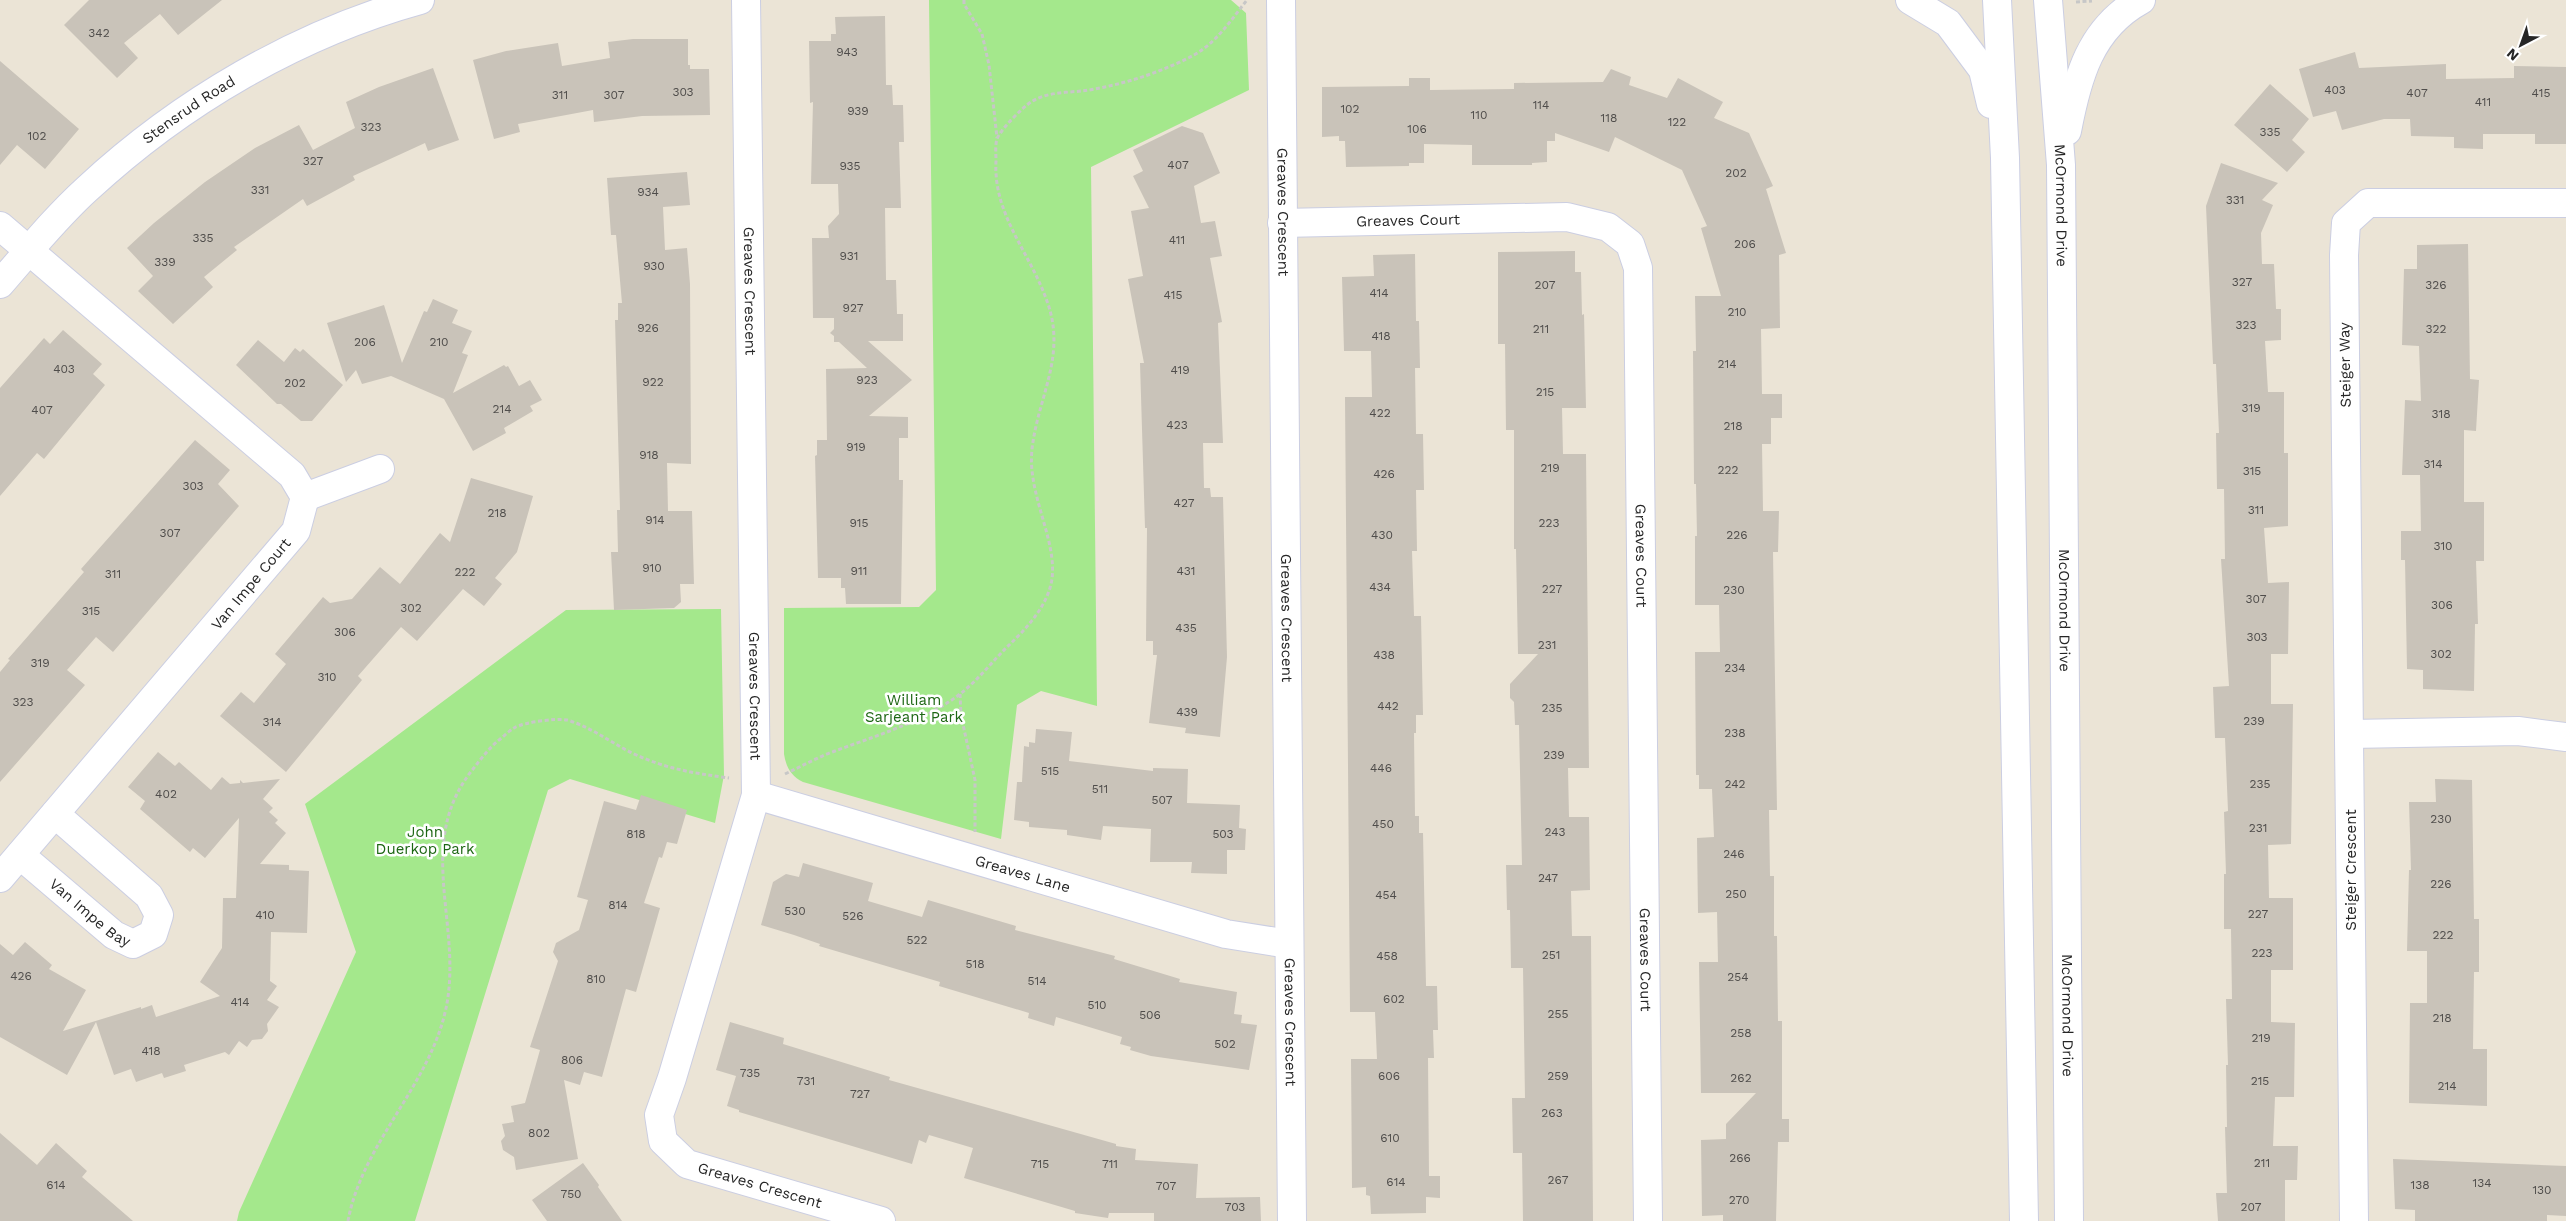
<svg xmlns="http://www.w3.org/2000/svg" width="2566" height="1221" viewBox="0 0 2566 1221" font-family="'Work Sans',sans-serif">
<rect width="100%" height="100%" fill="#ebe4d6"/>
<g fill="#a4e88c">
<path d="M929,0h302l15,13 3,77 -158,77 6,539 -56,-15 -24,14 -16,134 -198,-57c-12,-6 -17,-15 -19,-28v-146l135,-1 17,-17z"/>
<path d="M721,609l3,166 -9,48 -145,-44 -22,11 -133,431h-178l2,-9 117,-260 -51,-148 261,-194z"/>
</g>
<g fill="#c9c3b9">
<path d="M89,0h133l-44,35 -18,-21 -36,29 14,15 -21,20 -53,-53z"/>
<path d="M885,16l1,69h6l1,20h10l1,37h-5l2,66h-16l1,72h10l1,34h6v27h-35l44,39 -43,36 39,1v21h-9v42h4l-2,124h-55l-1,-16h-4v-10h-23l-3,-122 2,-1v-15h10l-1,-71 41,-1 -28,-26h-5v-6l-4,-3 4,-4v-11h-21l-1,-80h17l-1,-12 11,-12 -1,-30h-27l2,-82 -3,1 -1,-62h22v-7h5l-1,-17z"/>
<path d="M633,39h55v26h2v4h19l1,46 -68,1 -48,6 -1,-12 -75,14 2,8 -26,7 -21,-79 33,-9 52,-8 4,23 48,-8 -2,-16z"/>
<path d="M2355,52l4,16 87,-4v15l68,-1v-12l52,1v77h-31v-10h-52v15l-29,-1v-11l-43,-1 -1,-17h-26l-42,11 -6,-19 -23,6 -14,-48z"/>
<path d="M0,61l79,68 -34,40 -28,-24 -17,20z"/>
<path d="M433,68l26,72 -31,11 -3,-8 -72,33 2,4 -48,26 -4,-7 -69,48 3,3 -33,27 9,10 -40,37 -35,-33 15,-15 -26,-28 27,-25 51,-41 50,-34 44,-23 14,25 42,-22 -9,-26 33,-15z"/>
<path d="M1611,69l20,8 -2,8 38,13 11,-20 45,24 -9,16 35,15 24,53 -7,3 20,64 -7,2 1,73 -19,1 1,65h20v24h-11v26h-9l1,67h16l-1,41h-5l4,258h-8l1,66h4v60h3l1,85h4v98h7v23h-11l-2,79h-53v-6l-21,1 -1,-76 25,-1v-15l30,-31h-55l-2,-131h19l-1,-50 -19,1 -1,-75 17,-1 -2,-48h-13v-14h-3l-1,-123h25l-1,-47h-24v-69h2l-1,-52h-2l-1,-133h3l-1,-55h26l-20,-68 6,-2 -25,-56 -67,-33 -6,15 -54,-19v8h-8v21l-15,1v2h-60v-20l-48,-1v19h-15v3l-63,1 -1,-26h-6v-5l-17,1v-50l87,-1v-8h21v12l84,-1v-6l89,-1z"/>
<path d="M2270,84l39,35 -17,21 13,12 -18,20 -53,-47z"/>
<path d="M1182,126l21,7 17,40 -26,13 7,37 14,-2 7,35 -12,2 12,64 -4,1 5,120h-20l1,45h6l1,9h12l4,160 -7,80 -35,-4 1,-5 -37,-5 8,-68h-4v-14h-7l1,-113h-2l-5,-165h4l-16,-84 15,-3 -12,-65 18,-3 -16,-32 10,-5 -10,-21z"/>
<path d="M2221,163l57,20 -16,17 11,5 -12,28 1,31h12l2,45h5v31l-16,1 3,51h16v61h4v73l-24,2 4,55 21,-1 -1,72h-17v50h22l-2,140 -23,1 1,53h24v72h-22v52l24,1 -1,74h-19l-2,49h25l-1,34h-12v41h-67l-2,-28h11l-2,-66h2l-1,-62h2l-2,-66h6l-1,-70h-7v-55h2l-2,-62 4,-1 -3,-73h-10l-2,-51 16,-1 -8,-127h4l-1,-70h-7l-1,-56h3l-3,-69h-3l-7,-158z"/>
<path d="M687,172l3,33 -27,2 2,43 22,-2 3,36 1,180 -24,-1 1,48h24l2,73h-14l1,18 -7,6 -60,2 -3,-58h7l-1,-42h3l-5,-190h3v-17h4l-6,-68h-5l-4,-57z"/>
<path d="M2468,244l2,135 9,1 -3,51 -12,-1v72h20v59h-8l2,63h-3l-1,67 -51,-2v-19l-16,-1 -2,-109h-4v-29h20l-1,-56h-18l3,-75 16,1 -2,-55 -17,-1 2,-76h13v-24z"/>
<path d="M1575,251v21h6l1,43 2,-1 2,94h-24l1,46h23l3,314h-21l1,49h20l1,73 -19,1 1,45h19l2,285h-70l-1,-68h-9l-1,-55h13l-2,-130h-12l-1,-58h-3l-1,-45h16l-3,-140h-4l-1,-23 -4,-4v-14l28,-30h-20l-2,-105h-2v-119h-8l-1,-86h-7v-92z"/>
<path d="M1415,254l1,67h3l1,47h-5l1,66h7l1,56h-8l1,61h-5l2,65h7l2,99h-7v18h-2l1,83h4v17h4l3,153h11l1,44h-5l1,28h-6l1,118h11v22l-14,-1v16l-55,1 -1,-18 -4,-1v-8l-14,1 -1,-129h26l-2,-47h-25l-5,-615h27l-1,-46h-27l-2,-74 32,-1 -1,-21z"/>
<path d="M433,299l25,11 -6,13 20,8 -10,22 6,2 -15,38 51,-28 2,2 2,-1 11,20 11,-6 12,20 -12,6 3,5 -29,17 2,5 -33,18 -29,-52 -53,-23 -29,8 -6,-14 -10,12 -19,-59 57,-18 18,58 22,-52 3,1z"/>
<path d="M63,330l39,34 -9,10 12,11 -61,74 -7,-6 -37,43v-108l44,-50 6,6z"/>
<path d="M258,340l26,22 11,-14 5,4 3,-3 40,36 -31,36h-11l-20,-17h-4l-41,-39z"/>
<path d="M195,440l35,30 -12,14 21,22 -126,146 -17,-15 -29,33 18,15 -85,97v-110l10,-12 -2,-1 76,-87 -3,-3z"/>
<path d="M471,478l62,18 -16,56 -22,26 7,6 -18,22 -21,-17 -46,52 -16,-14 -43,49 4,4 -76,92 -66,-56 21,-24 13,11 32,-39 -11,-10 48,-57 7,6 22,-4 28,-32 20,17 40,-51 10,9z"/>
<path d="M1036,729l36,3 -3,29 84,10v-3l35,1 -1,34 53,2 -1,23 7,1 -1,21h-18v24l-36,-1 1,-11h-42l1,-33 -48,-3 -2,14 -34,-5v-5l-38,-3v-5l-15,-2 3,-38h5l2,-36 5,1v-5l6,1z"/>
<path d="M158,752l17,14 4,-4 32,28 11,-13 8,7 10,-1v-3l3,3 37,-4 -17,20 10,9 -4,4 9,8 -3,3 11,10 -26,31 29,1v5l20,1 -2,62 -36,-1 -1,49 7,5 -10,14 12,7 -12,17 1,7 -6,8 -10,1 -5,7 -8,-6 -10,14 -4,-3 -41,13 2,6 -22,7 -2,-5 -26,9 -5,-13 -17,6 -18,-53 -29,53 -67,-38v-93l13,11 12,-13 27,23 -3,4 37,21 -23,41 78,-24v2l11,-4 4,12 64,-21 -20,-14 22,-34 1,-50h13l3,-80 -34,40 -12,-10 -3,4 -50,-43 5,-8 -17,-14z"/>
<path d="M2435,779l37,1 2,139h5v53h-5l-1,77h14v57l-78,-3 1,-100h17v-52h-20l2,-81h2l-2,-68h27z"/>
<path d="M641,795l46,15 -10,34 -10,-2 -5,16 -3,-1 -15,46 16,5 -24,84 -10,-3 -24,88 -18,-5 -4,13 -16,-5 14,79 -62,11 -2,-13 -11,-7 -2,-9 4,-5 -3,-12 12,-2 -3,-16 14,-3 15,-53 -10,-3 28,-86 -5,-9 3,-9 23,-13 9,-30 -11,-3 27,-96 32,9z"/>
<path d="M803,863l70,20 -5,18 54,16 6,-17 88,26 -1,4 100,26 -1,3 66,20 -1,3 58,10 -3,22 8,1 -1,8 16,2 -8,45 -98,-14 -21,-6 1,-3 -11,-3 2,-7 -66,-20 -2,9 -26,-8 1,-5 -90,-27 1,-4 -121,-36 1,-2 -26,-9 -33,-10 12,-43 13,-8 13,3z"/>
<path d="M730,1022l54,16 -1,6 107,33 -1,3 227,64v2l20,3 -1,11 63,4 -2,34 64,-1 1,24h-107v-8h-45l-1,5 -33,-5v-2l-111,-33 9,-30 -44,-13 -3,8 -7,-3 -7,24 -173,-52v-2l-12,-4 9,-30 -20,-6z"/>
<path d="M0,1133l37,32 19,-22 31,28 -5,6 51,44h-133z"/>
<path d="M2393,1159l173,7v50l-19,-1v6h-132v-11l-20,-1z"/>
<path d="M583,1163l16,22 -1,2 24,34h-75l-15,-21z"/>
</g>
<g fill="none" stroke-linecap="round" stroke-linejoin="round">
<defs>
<g id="street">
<path id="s1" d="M746,0l10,795 -84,283 -13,37 4,26 24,23 194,57"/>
<path id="s2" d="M1281,0l11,1221"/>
<path id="s3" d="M1282,223l285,-6 41,10 22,17 8,24 10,953"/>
<path d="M0,226l292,249 13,22 -9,34 -296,347"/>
<path d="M305,497l75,-28"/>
<path d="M2350,734l168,-3 48,6"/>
<path id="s4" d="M756,795l470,139 63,10"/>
<path id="s5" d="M20,855l94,80 19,9 20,-10 6,-19 -10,-19 -94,-82"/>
<path d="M2354,1221l-10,-966 2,-32 22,-20h198"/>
</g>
<g id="secondary">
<path d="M1910,0l38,23 35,47 8,34"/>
<path d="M1997,0l8,158 19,1063"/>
<path id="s6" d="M2048,0l13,165 8,1056"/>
<path d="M2067,131c10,-53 23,-103 74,-131"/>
<path id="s7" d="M0,284c28,-32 55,-66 87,-95 94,-87 210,-155 333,-189"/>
</g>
</defs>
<use href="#street" stroke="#cbcee2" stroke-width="30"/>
<use href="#secondary" stroke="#cbcee2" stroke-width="30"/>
<g stroke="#c7c7c7" stroke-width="3" stroke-dasharray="4 2.5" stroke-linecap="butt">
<path d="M964,0v4l18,30 7,31 8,73"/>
<path d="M2076,2l16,-1"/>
<path d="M960,694l1,21 14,65v52"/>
<path d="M785,774c17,-8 33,-17 50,-23 43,-16 88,-29 125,-57 17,-13 32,-32 47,-47 19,-18 41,-41 45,-68 5,-40 -25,-85 -20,-130 6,-52 34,-92 16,-145 -17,-51 -55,-88 -52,-143 0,-7 -1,-16 1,-22 3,-9 26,-32 34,-37 17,-11 39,-9 58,-12 36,-6 73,-18 105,-35 23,-13 37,-35 53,-55"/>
<path d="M348,1221c15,-82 88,-140 100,-224 11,-80 -32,-157 25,-228 8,-10 16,-21 26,-29 5,-4 10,-9 15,-12 10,-6 42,-10 53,-8 24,7 43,22 65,33 34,16 61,20 97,25"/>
</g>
<use href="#street" stroke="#fff" stroke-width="28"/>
<use href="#secondary" stroke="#fff" stroke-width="28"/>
</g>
<g text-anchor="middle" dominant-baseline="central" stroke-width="5" stroke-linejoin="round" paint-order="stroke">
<g font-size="12" fill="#4f4d4b">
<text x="99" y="33">342</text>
<text x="847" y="52">943</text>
<text x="2335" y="90">403</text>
<text x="683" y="92">303</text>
<text x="2417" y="93">407</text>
<text x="2541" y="93">415</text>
<text x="560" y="95">311</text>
<text x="614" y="95">307</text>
<text x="2483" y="102">411</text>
<text x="1541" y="105">114</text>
<text x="1350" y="109">102</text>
<text x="858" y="111">939</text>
<text x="1479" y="115">110</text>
<text x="1609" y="118">118</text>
<text x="1677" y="122">122</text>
<text x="371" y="127">323</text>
<text x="1417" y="129">106</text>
<text x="2270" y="132">335</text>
<text x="37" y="136">102</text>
<text x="313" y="161">327</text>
<text x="1178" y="165">407</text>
<text x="850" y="166">935</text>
<text x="1736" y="173">202</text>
<text x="260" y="190">331</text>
<text x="648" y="192">934</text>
<text x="2235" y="200">331</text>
<text x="203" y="238">335</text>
<text x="1177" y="240">411</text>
<text x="1745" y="244">206</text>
<text x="849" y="256">931</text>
<text x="165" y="262">339</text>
<text x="654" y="266">930</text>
<text x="2242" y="282">327</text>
<text x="1545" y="285">207</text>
<text x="2436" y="285">326</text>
<text x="1379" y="293">414</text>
<text x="1173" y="295">415</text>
<text x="853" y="308">927</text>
<text x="1737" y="312">210</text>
<text x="2246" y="325">323</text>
<text x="648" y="328">926</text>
<text x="1541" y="329">211</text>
<text x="2436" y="329">322</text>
<text x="1381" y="336">418</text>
<text x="365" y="342">206</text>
<text x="439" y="342">210</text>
<text x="1727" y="364">214</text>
<text x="64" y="369">403</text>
<text x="1180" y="370">419</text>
<text x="867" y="380">923</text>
<text x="653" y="382">922</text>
<text x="295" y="383">202</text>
<text x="1545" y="392">215</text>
<text x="2251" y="408">319</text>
<text x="502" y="409">214</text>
<text x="42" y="410">407</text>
<text x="1380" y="413">422</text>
<text x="2441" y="414">318</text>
<text x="1177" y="425">423</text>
<text x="1733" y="426">218</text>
<text x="856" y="447">919</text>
<text x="649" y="455">918</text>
<text x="2433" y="464">314</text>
<text x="1550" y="468">219</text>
<text x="1728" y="470">222</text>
<text x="2252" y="471">315</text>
<text x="1384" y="474">426</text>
<text x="193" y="486">303</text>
<text x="1184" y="503">427</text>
<text x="2256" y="510">311</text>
<text x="497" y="513">218</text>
<text x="655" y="520">914</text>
<text x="859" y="523">915</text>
<text x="1549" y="523">223</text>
<text x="170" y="533">307</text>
<text x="1382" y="535">430</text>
<text x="1737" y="535">226</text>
<text x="2443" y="546">310</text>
<text x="652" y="568">910</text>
<text x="859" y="571">911</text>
<text x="1186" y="571">431</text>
<text x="465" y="572">222</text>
<text x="113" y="574">311</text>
<text x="1380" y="587">434</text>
<text x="1552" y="589">227</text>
<text x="1734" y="590">230</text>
<text x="2256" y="599">307</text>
<text x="2442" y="605">306</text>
<text x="411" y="608">302</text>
<text x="91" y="611">315</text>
<text x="1186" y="628">435</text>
<text x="345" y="632">306</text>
<text x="2257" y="637">303</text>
<text x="1547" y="645">231</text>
<text x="2441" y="654">302</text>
<text x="1384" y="655">438</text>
<text x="40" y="663">319</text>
<text x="1735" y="668">234</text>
<text x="327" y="677">310</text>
<text x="23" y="702">323</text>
<text x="1388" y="706">442</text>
<text x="1552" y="708">235</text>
<text x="1187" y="712">439</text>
<text x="2254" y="721">239</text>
<text x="272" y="722">314</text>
<text x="1735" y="733">238</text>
<text x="1554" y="755">239</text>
<text x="1381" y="768">446</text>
<text x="1050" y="771">515</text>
<text x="1735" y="784">242</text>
<text x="2260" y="784">235</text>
<text x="1100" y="789">511</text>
<text x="166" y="794">402</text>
<text x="1162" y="800">507</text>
<text x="2441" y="819">230</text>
<text x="1383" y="824">450</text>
<text x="2258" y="828">231</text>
<text x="1555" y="832">243</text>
<text x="636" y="834">818</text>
<text x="1223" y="834">503</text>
<text x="1734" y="854">246</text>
<text x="1548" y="878">247</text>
<text x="2441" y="884">226</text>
<text x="1736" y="894">250</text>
<text x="1386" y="895">454</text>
<text x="618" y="905">814</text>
<text x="795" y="911">530</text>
<text x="2258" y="914">227</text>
<text x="265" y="915">410</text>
<text x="853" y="916">526</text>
<text x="2443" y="935">222</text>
<text x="917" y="940">522</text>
<text x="2262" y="953">223</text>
<text x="1551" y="955">251</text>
<text x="1387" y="956">458</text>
<text x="975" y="964">518</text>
<text x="21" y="976">426</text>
<text x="1738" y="977">254</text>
<text x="596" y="979">810</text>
<text x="1037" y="981">514</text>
<text x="1394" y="999">602</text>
<text x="240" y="1002">414</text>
<text x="1097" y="1005">510</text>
<text x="1558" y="1014">255</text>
<text x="1150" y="1015">506</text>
<text x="2442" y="1018">218</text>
<text x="1741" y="1033">258</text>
<text x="2261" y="1038">219</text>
<text x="1225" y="1044">502</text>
<text x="151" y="1051">418</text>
<text x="572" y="1060">806</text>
<text x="750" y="1073">735</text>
<text x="1389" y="1076">606</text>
<text x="1558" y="1076">259</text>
<text x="1741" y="1078">262</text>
<text x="806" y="1081">731</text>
<text x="2260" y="1081">215</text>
<text x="2447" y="1086">214</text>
<text x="860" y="1094">727</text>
<text x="1552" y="1113">263</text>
<text x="539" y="1133">802</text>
<text x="1390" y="1138">610</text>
<text x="1740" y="1158">266</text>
<text x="2262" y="1163">211</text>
<text x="1040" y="1164">715</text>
<text x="1110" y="1164">711</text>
<text x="1558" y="1180">267</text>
<text x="1396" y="1182">614</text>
<text x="2482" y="1183">134</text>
<text x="56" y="1185">614</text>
<text x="2420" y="1185">138</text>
<text x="1166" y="1186">707</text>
<text x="2542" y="1190">130</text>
<text x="571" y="1194">750</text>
<text x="1739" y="1200">270</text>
<text x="1235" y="1207">703</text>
<text x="2251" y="1207">207</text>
</g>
<g font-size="15" fill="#262626" stroke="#fff">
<text stroke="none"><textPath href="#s7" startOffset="258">Stensrud Road</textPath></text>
<text stroke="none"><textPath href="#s6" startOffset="206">McOrmond Drive</textPath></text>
<text stroke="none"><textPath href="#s2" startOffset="212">Greaves Crescent</textPath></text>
<text stroke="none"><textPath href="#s3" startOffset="126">Greaves Court</textPath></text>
<text stroke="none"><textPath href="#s1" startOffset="291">Greaves Crescent</textPath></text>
<text transform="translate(2345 365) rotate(-91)">Steiger Way</text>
<text stroke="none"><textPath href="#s3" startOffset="668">Greaves Court</textPath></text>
<text transform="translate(251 584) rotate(-50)">Van Impe Court</text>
<text stroke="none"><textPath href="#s6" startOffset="611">McOrmond Drive</textPath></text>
<text stroke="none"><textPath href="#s2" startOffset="618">Greaves Crescent</textPath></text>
<text stroke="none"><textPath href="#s1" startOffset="696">Greaves Crescent</textPath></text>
<text transform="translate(2351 870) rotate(-90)">Steiger Crescent</text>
<text stroke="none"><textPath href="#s4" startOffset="278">Greaves Lane</textPath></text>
<text stroke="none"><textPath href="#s5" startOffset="91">Van Impe Bay</textPath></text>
<text stroke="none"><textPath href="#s3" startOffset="1072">Greaves Court</textPath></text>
<text stroke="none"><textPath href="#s6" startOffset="1016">McOrmond Drive</textPath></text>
<text stroke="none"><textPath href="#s2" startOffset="1022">Greaves Crescent</textPath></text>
<text stroke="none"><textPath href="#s1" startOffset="1265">Greaves Crescent</textPath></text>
</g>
<g font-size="15" fill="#1d6713" stroke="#fff">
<text x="914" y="700">William<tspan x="914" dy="17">Sarjeant Park</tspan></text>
<text x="425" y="832">John<tspan x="425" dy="17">Duerkop Park</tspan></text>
</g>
</g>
<g transform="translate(2521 45) rotate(221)" stroke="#ffffff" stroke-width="4" paint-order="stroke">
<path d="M0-4L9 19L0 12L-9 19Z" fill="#262626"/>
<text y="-8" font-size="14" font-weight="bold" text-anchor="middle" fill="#262626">N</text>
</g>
</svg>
